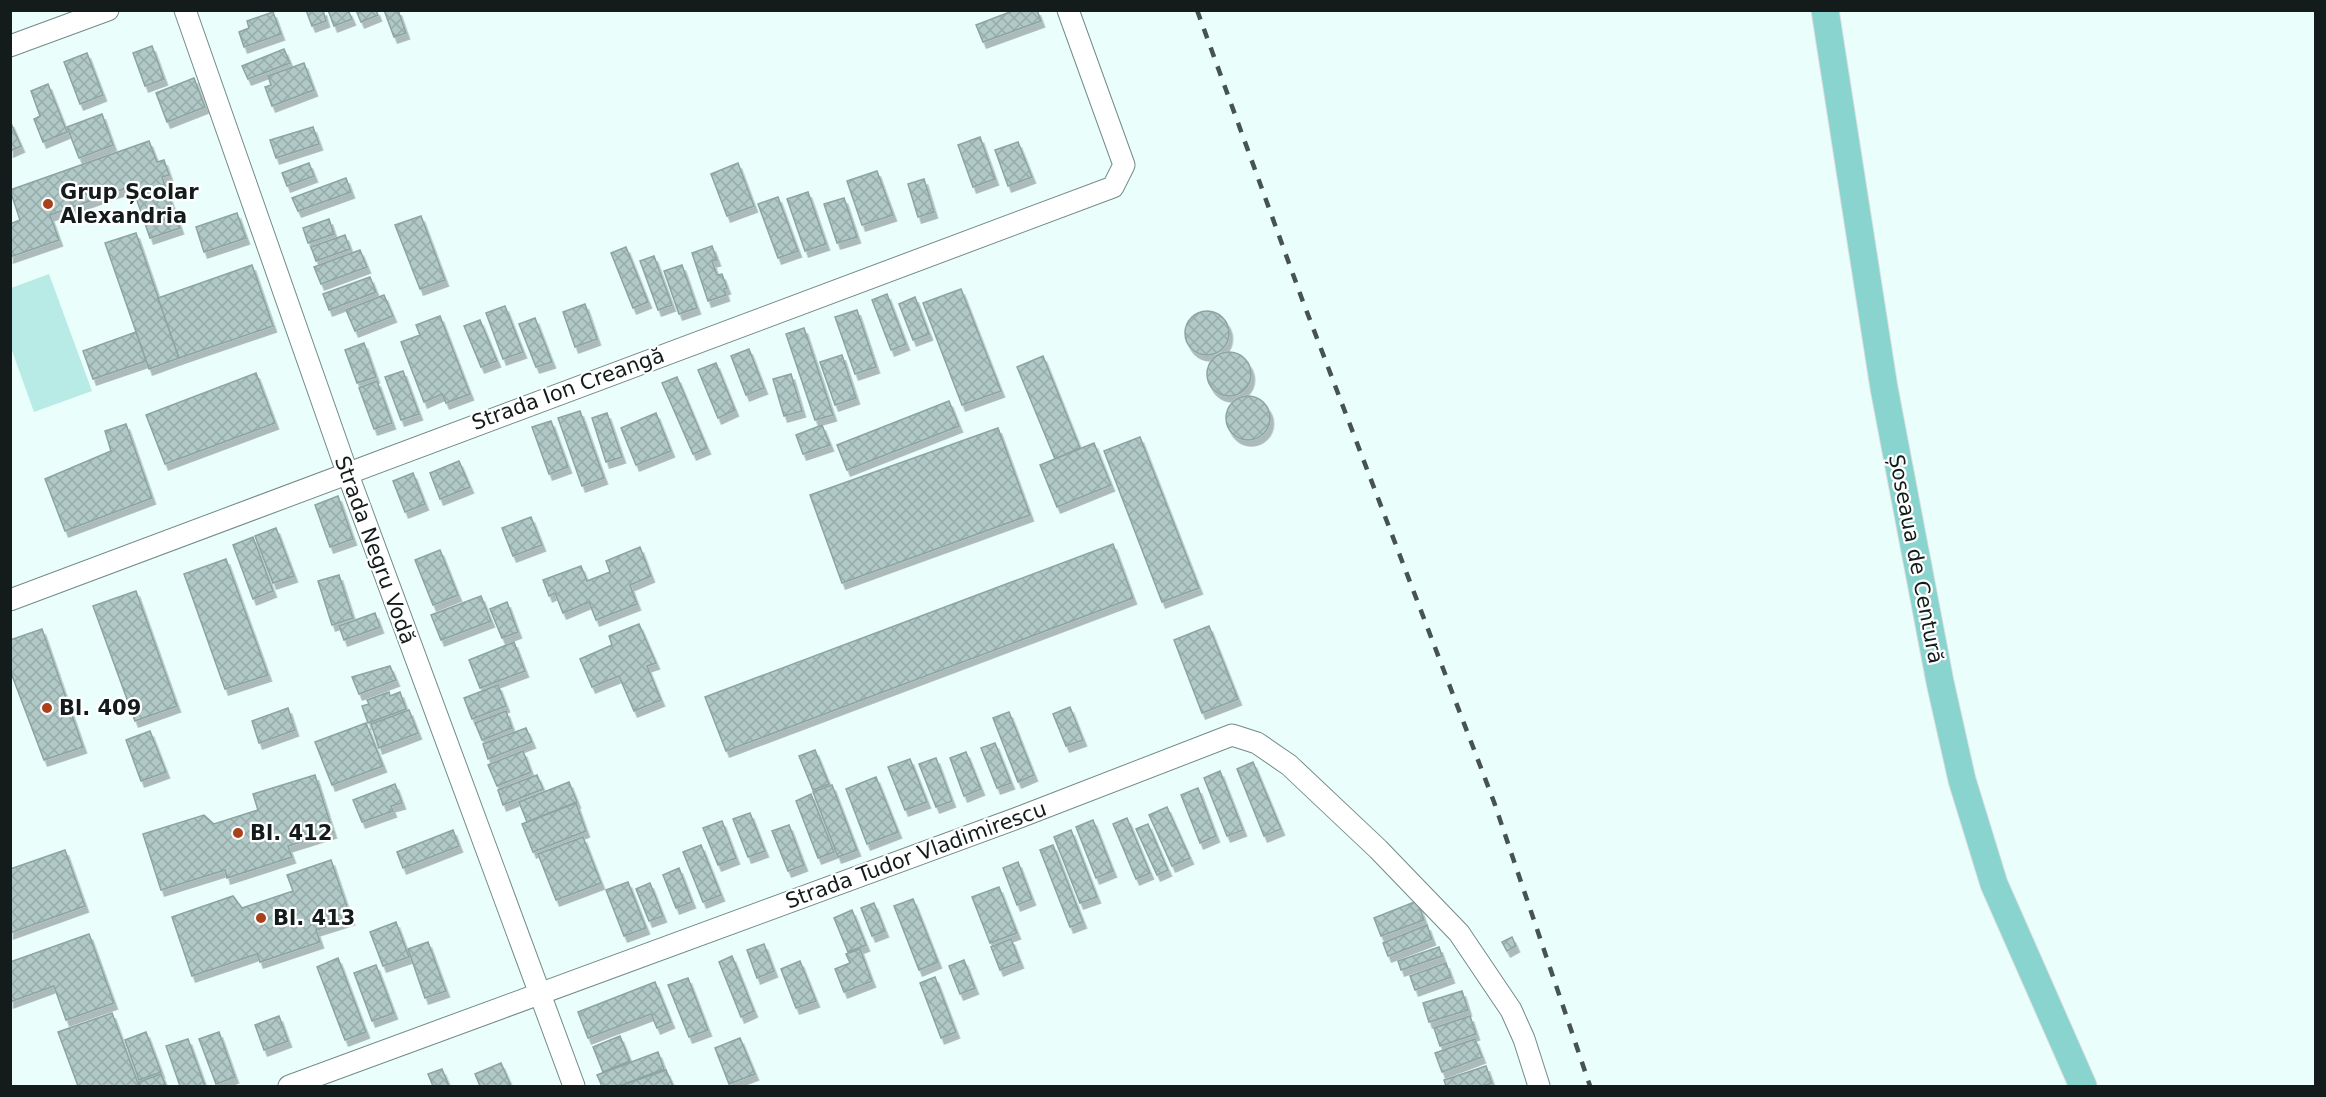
<svg xmlns="http://www.w3.org/2000/svg" width="2326" height="1097" viewBox="0 0 2326 1097" font-family="'DejaVu Sans',sans-serif">
<defs>
<pattern id="building-cross-hatch" width="8" height="8" patternUnits="userSpaceOnUse" patternTransform="scale(1.5)"><rect width="8" height="8" fill="#b0c8c6"/><path d="M0 0l8 8M0 8l8-8" fill="none" stroke="#96abaa"/></pattern>
<filter id="shadow"><feDropShadow dx="3.5" dy="6" stdDeviation="0" flood-color="#0004"/></filter>
</defs>
<rect width="100%" height="100%" fill="#eafffc"/>
<path fill="#b8ebe6" d="M49,274l43,117 -58,21 -23,-64v-60z"/>
<g fill="url(#building-cross-hatch)" stroke="#8ca4a2" stroke-width="1.5" filter="url(#shadow)">
<path d="M306,10h17l3,11 -14,5z"/>
<path d="M328,10h20l4,9 -18,7z"/>
<path d="M356,10h20l2,5 -17,7z"/>
<path d="M384,10h14l8,23 -12,4z"/>
<path d="M1015,10h22l4,11 -58,21 -7,-17z"/>
<path d="M273,12l8,22 -37,13 -5,-15 10,-4 -2,-7z"/>
<path d="M152,46l12,33 -19,7 -12,-33z"/>
<path d="M284,49l6,14 -42,16 -6,-13z"/>
<path d="M87,53l16,42 -23,9 -16,-42z"/>
<path d="M304,63l10,27 -42,16 -7,-19 6,-2 -3,-9z"/>
<path d="M194,78l11,29 -38,15 -11,-29z"/>
<path d="M48,84l19,48 -24,10 -9,-23 6,-3 -9,-25z"/>
<path d="M102,114l11,31 -34,13 -12,-31z"/>
<path d="M10,121l11,25 -11,5z"/>
<path d="M313,127l6,17 -43,14 -6,-18z"/>
<path d="M980,137l15,42 -22,8 -15,-42z"/>
<path d="M149,141l8,21 7,-2 5,15 -7,2 18,51 -30,10 -18,-52 -82,29 9,25 -49,17v-33l10,-4 -10,-30z"/>
<path d="M1018,142l14,35 -24,9 -13,-36z"/>
<path d="M309,163l5,13 -27,10 -5,-13z"/>
<path d="M738,163l16,43 -27,10 -16,-42z"/>
<path d="M877,171l16,44 -31,10 -15,-44z"/>
<path d="M346,178l5,14 -53,19 -6,-13z"/>
<path d="M924,179l10,33 -16,5 -10,-33z"/>
<path d="M808,192l18,52 -21,7 -18,-52z"/>
<path d="M778,197l20,54 -20,7 -20,-54z"/>
<path d="M844,198l13,39 -20,6 -13,-39z"/>
<path d="M237,213l9,25 -42,14 -8,-25z"/>
<path d="M421,216l24,64 -25,9 -25,-64z"/>
<path d="M329,219l5,15 -26,9 -5,-15z"/>
<path d="M136,233l43,125 -30,11 -44,-126z"/>
<path d="M345,235l5,14 -34,12 -5,-14z"/>
<path d="M712,246l5,14 -5,1 5,14 5,-1 5,14 -3,1 2,6 -18,6 -16,-48z"/>
<path d="M626,247l22,55 -15,6 -22,-55z"/>
<path d="M360,250l7,17 -46,17 -7,-17z"/>
<path d="M654,256l18,49 -14,5 -18,-49z"/>
<path d="M252,265l21,61 -94,32 -21,-60z"/>
<path d="M682,265l15,43 -18,6 -15,-43z"/>
<path d="M370,277l6,15 -47,18 -6,-16z"/>
<path d="M961,289l40,102 -39,14 -39,-102z"/>
<path d="M887,294l19,50 -15,6 -19,-50z"/>
<path d="M384,295l9,21 -38,15 -9,-21z"/>
<path d="M915,297l14,37 -16,6 -14,-36z"/>
<path d="M585,304l12,35 -22,8 -12,-35z"/>
<path d="M505,306l18,46 -20,7 -17,-46z"/>
<path d="M857,310l19,57 -21,7 -20,-57z"/>
<circle cx="1207" cy="333" r="22"/>
<path d="M440,316l30,78 -24,9 -4,-9 -18,8 -23,-60 19,-7 -4,-10z"/>
<path d="M535,318l17,44 -16,5 -17,-43z"/>
<path d="M480,320l17,41 -16,6 -17,-41z"/>
<path d="M804,328l29,87 -18,5 -29,-86z"/>
<path d="M136,332l10,29 -53,18 -10,-28z"/>
<path d="M364,343l12,34 -19,6 -12,-33z"/>
<path d="M749,349l15,39 -18,7 -15,-39z"/>
<circle cx="1229" cy="374" r="22"/>
<path d="M842,355l14,43 -21,7 -15,-43z"/>
<path d="M1043,356l37,92 -25,11 -38,-92z"/>
<path d="M716,363l19,47 -17,8 -20,-48z"/>
<path d="M403,371l16,43 -18,6 -16,-43z"/>
<path d="M256,373l19,50 -110,41 -19,-49z"/>
<path d="M791,374l11,37 -18,5 -11,-37z"/>
<path d="M677,377l30,71 -14,6 -31,-71z"/>
<path d="M377,381l15,42 -18,6 -15,-41z"/>
<circle cx="1248" cy="418" r="22"/>
<path d="M949,401l10,25 -112,44 -10,-25z"/>
<path d="M580,411l24,67 -22,8 -24,-68z"/>
<path d="M607,413l15,44 -16,5 -14,-44z"/>
<path d="M656,413l15,38 -35,14 -15,-37z"/>
<path d="M551,421l17,46 -19,7 -17,-47z"/>
<path d="M126,424l26,74 -87,33 -20,-52 66,-28 -6,-20z"/>
<path d="M822,425l8,20 -27,9 -7,-19z"/>
<path d="M998,428l32,87 -188,68 -32,-88z"/>
<path d="M1140,437l59,151 -37,14 -58,-151z"/>
<path d="M1094,443l17,42 -54,22 -17,-42z"/>
<path d="M459,461l11,26 -30,12 -10,-26z"/>
<path d="M413,473l12,31 -20,8 -12,-31z"/>
<path d="M338,496l15,43 -23,8 -15,-42z"/>
<path d="M531,517l11,28 -29,11 -11,-28z"/>
<path d="M276,528l18,48 -21,7 -18,-47z"/>
<path d="M253,537l20,54 -20,8 -20,-54z"/>
<path d="M1113,544l20,54 -407,153 -21,-54z"/>
<path d="M640,547l11,29 -21,9 7,19 -41,16 -7,-18 -26,11 -8,-20 -6,3 -6,-16 38,-14 6,15 23,-9 -4,-11z"/>
<path d="M440,550l18,45 -25,10 -18,-45z"/>
<path d="M226,559l42,116 -43,14 -41,-115z"/>
<path d="M339,575l14,43 -21,7 -14,-44z"/>
<path d="M136,591l41,115 -42,15 -42,-115z"/>
<path d="M481,596l10,25 -50,19 -10,-25z"/>
<path d="M507,602l11,30 -16,6 -12,-29z"/>
<path d="M375,613l5,14 -36,13 -5,-14z"/>
<path d="M639,624l17,39 -9,3 14,34 -27,11 -15,-35 -27,11 -12,-28 32,-14 -3,-9z"/>
<path d="M1209,626l29,73 -36,14 -28,-73z"/>
<path d="M42,629l41,118 -39,13 -34,-90v-30z"/>
<path d="M514,642l11,29 -45,17 -11,-28z"/>
<path d="M390,666l6,14 -37,14 -7,-17z"/>
<path d="M498,685l8,21 -34,13 -8,-21z"/>
<path d="M389,692l1,4 10,-4 6,17 -38,14 -6,-17 7,-2 -2,-4z"/>
<path d="M1070,707l13,33 -17,6 -13,-32z"/>
<path d="M288,708l7,22 -36,13 -7,-22z"/>
<path d="M409,710l9,23 -39,15 -8,-24z"/>
<path d="M506,711l6,17 -30,12 -7,-17z"/>
<path d="M1009,712l25,63 -16,7 -25,-64z"/>
<path d="M366,723l17,43 -51,19 -17,-43z"/>
<path d="M526,728l6,14 -44,17 -5,-15z"/>
<path d="M150,731l16,41 -25,9 -15,-41z"/>
<path d="M995,743l16,40 -14,5 -16,-40z"/>
<path d="M815,750l14,34 -16,6 -14,-34z"/>
<path d="M523,751l8,21 -34,14 -9,-21z"/>
<path d="M966,752l15,37 -17,7 -14,-38z"/>
<path d="M936,758l16,43 -16,6 -17,-43z"/>
<path d="M910,759l17,43 -22,8 -17,-43z"/>
<path d="M1253,762l28,67 -17,7 -27,-67z"/>
<path d="M1220,771l23,59 -16,6 -23,-58z"/>
<path d="M315,775l18,57 -45,14 4,11 -65,21 -2,-8 -64,20 -18,-56 61,-19 10,9 44,-14 -5,-16z"/>
<path d="M537,775l6,14 -40,16 -5,-15z"/>
<path d="M876,777l22,55 -31,12 -21,-55z"/>
<path d="M569,782l8,20 -50,20 -8,-20z"/>
<path d="M395,784l7,19 -11,3 2,5 -31,11 -9,-22z"/>
<path d="M832,785l25,65 -19,7 -25,-65z"/>
<path d="M1198,788l18,48 -16,7 -19,-48z"/>
<path d="M811,794l23,58 -16,6 -22,-57z"/>
<path d="M576,803l10,28 -53,21 -11,-28z"/>
<path d="M1167,807l23,51 -18,8 -23,-51z"/>
<path d="M750,813l15,38 -17,6 -15,-38z"/>
<path d="M1127,818l23,55 -14,6 -23,-55z"/>
<path d="M1093,820l20,51 -17,7 -20,-51z"/>
<path d="M722,821l14,37 -18,7 -15,-37z"/>
<path d="M1148,824l20,46 -11,5 -21,-46z"/>
<path d="M789,825l15,40 -16,6 -16,-40z"/>
<path d="M453,830l6,16 -56,22 -6,-16z"/>
<path d="M1071,830l26,67 -17,6 -26,-66z"/>
<path d="M583,837l18,46 -45,17 -18,-46z"/>
<path d="M701,845l20,50 -18,7 -20,-50z"/>
<path d="M1053,845l30,77 -13,5 -30,-77z"/>
<path d="M65,850l20,56 -75,27v-64z"/>
<path d="M331,860l20,59 -35,11 4,12 -60,20 -3,-8 -65,22 -20,-59 61,-21 9,12 51,-17 -6,-16z"/>
<path d="M1018,862l14,37 -15,6 -14,-37z"/>
<path d="M679,868l13,34 -16,6 -13,-33z"/>
<path d="M628,882l18,46 -22,8 -18,-46z"/>
<path d="M650,883l13,33 -14,5 -13,-32z"/>
<path d="M999,887l18,46 -27,10 -18,-46z"/>
<path d="M913,899l25,63 -19,8 -25,-64z"/>
<path d="M1417,901l7,19 -43,16 -7,-18z"/>
<path d="M874,903l11,28 -13,5 -11,-28z"/>
<path d="M852,910l14,35 -18,7 -14,-34z"/>
<path d="M396,922l13,35 -26,9 -13,-34z"/>
<path d="M1427,925l5,14 -44,17 -5,-13z"/>
<path d="M89,934l25,69 -48,17 -12,-34 -44,16v-40z"/>
<path d="M1512,937l4,9 -9,5 -5,-9z"/>
<path d="M1011,939l9,23 -20,8 -9,-23z"/>
<path d="M428,942l18,49 -21,7 -17,-49z"/>
<path d="M764,944l10,27 -17,7 -10,-28z"/>
<path d="M1439,947l3,9 -41,14 -3,-9z"/>
<path d="M860,949l12,32 -28,11 -9,-23 15,-6 -4,-9z"/>
<path d="M732,956l22,55 -13,6 -22,-55z"/>
<path d="M338,958l28,74 -21,8 -28,-73z"/>
<path d="M964,960l11,28 -15,6 -11,-28z"/>
<path d="M800,961l16,40 -20,7 -15,-39z"/>
<path d="M1446,963l5,14 -36,13 -5,-14z"/>
<path d="M376,965l18,48 -22,8 -18,-48z"/>
<path d="M935,977l21,55 -15,6 -21,-55z"/>
<path d="M688,978l20,52 -19,7 -21,-52z"/>
<path d="M655,982l16,40 -14,6 -6,-14 -63,24 -10,-26z"/>
<path d="M1462,991l6,19 -39,12 -6,-19z"/>
<path d="M112,1013l27,73h-61l-20,-54z"/>
<path d="M279,1016l9,25 -24,9 -9,-25z"/>
<path d="M1470,1016l6,18 -36,12 -6,-18z"/>
<path d="M146,1032l15,40 -22,8 -14,-40z"/>
<path d="M219,1032l16,45 -19,7 -17,-45z"/>
<path d="M620,1036l10,25 -27,11 -10,-25z"/>
<path d="M740,1038l15,36 -26,10 -14,-36z"/>
<path d="M188,1039l17,47h-25l-14,-40z"/>
<path d="M1475,1039l7,18 -40,15 -7,-19z"/>
<path d="M658,1052l6,17 -45,17h-17l-5,-11z"/>
<path d="M501,1063l10,23h-31l-5,-12z"/>
<path d="M1486,1066l6,17 -9,3h-37l-2,-6z"/>
<path d="M442,1069l7,17h-16l-5,-12z"/>
<path d="M666,1070l7,16h-53z"/>
<path d="M161,1074l5,12h-26l-1,-4z"/>
</g>
<g fill="none" stroke-linecap="round" stroke-linejoin="round">
<defs>
<g id="minor">
<path d="M185,10l162,462 227,614"/>
<path d="M10,46l98,-36"/>
<path d="M10,600l1103,-413 11,-22 -56,-155"/>
<path d="M289,1086l731,-269 212,-82 25,8 32,22 89,84 81,84 52,77 13,29 15,47"/>
</g>
<path id="major" d="M1825,10l59,378 56,294 22,98 32,104 89,202"/>
</defs>
<use href="#minor" stroke="#738b88" stroke-width="23"/>
<use href="#major" stroke="#dedfdf" stroke-width="29"/>
<use href="#minor" stroke="#fff" stroke-width="21"/>
<use href="#major" stroke="#8ad4d0" stroke-width="27"/>
<path stroke="#475351" stroke-width="4.5" stroke-dasharray="10 10" stroke-linecap="butt" d="M1197,10l105,289 192,503 96,284"/>
</g>
<g fill="#a8411c" stroke="#fff" stroke-width="2">
<circle cx="48" cy="204" r="6"/>
<circle cx="47" cy="708" r="6"/>
<circle cx="238" cy="833" r="6"/>
<circle cx="261" cy="918" r="6"/>
</g>
<g text-anchor="middle" dominant-baseline="central" stroke-width="4.5" stroke-linejoin="round" paint-order="stroke">
<g font-size="21" font-weight="bold" fill="#131c1b" stroke="#fff" text-anchor="start">
<text x="60" y="192">Grup Școlar<tspan x="60" dy="24">Alexandria</tspan></text>
<text x="59" y="708">Bl. 409</text>
<text x="250" y="833">Bl. 412</text>
<text x="273" y="918">Bl. 413</text>
</g>
<g font-size="21" fill="#131c1b" stroke="#fff">
<text transform="translate(568 389) rotate(-20)">Strada Ion Creangă</text>
<text transform="translate(375 550) rotate(70)">Strada Negru Vodă</text>
<text transform="translate(1916 559) rotate(79)">Șoseaua de Centură</text>
<text transform="translate(916 855) rotate(-20)">Strada Tudor Vladimirescu</text>
</g>
</g>
<rect width="2326" height="1097" fill="none" stroke="#131c1b" stroke-width="24"/>
</svg>
